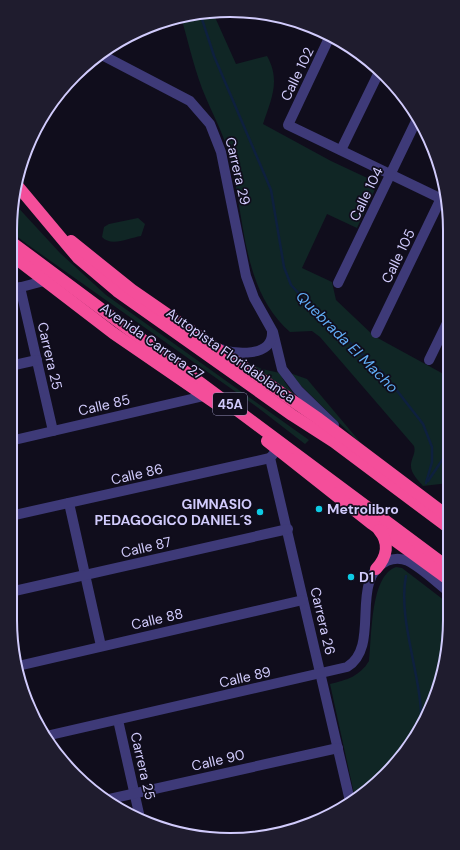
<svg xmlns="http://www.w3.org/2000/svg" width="460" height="850" viewBox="0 0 460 850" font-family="'DM Sans',sans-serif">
<rect width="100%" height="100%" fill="#100d1c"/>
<g fill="#102625">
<path d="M214,15l22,49 31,-8c14,25 4,43 -4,68l68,37 47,22 -21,45 -30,-14 -25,54 30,14 4,18 38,36 75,41v106l-26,3c-5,-6 -13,-13 -12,-22 1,-7 5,-11 3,-18l-94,-109 -8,-6 -22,1c-52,-46 -44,-123 -63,-184 -5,-17 -14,-33 -21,-50 -11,-25 -17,-54 -25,-81z"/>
<path d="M13,202l47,51 46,42 203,145 -4,4 -48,-37 -229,-162 -18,-14z"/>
<path d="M138,218l7,6 -4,12c-12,2 -30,11 -39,1l2,-10 5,-3z"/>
<path d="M235,357l27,12 18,4c7,16 18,25 31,37z"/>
<path d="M287,372l20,7 58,69z"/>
<path d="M396,567l6,1 47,36 1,30 -8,43 -21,53 -46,55 -20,13 -25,-114c17,-4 30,-8 39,-23 3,-25 1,-85 27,-94z"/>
</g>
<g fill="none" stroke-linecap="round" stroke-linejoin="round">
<g stroke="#0e203e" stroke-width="2.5">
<path d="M201,16l13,40 57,134 13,77 7,18 27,29 66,60 39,50 9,23v15l-6,21"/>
<path d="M428,481l21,-31"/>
<path d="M406,576c-9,46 18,104 15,152"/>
</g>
<g stroke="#3e3a78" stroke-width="10">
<path d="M330,36l-42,89 160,77"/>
<path d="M100,54l90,47 20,23 11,28 25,124 8,22 19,34 9,37 16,21 36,35"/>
<path d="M341,150l39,-80"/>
<path d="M338,283l80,-166"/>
<path d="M20,287l33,144"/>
<path d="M10,290l34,-9"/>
<path d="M376,333l69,-143"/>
<path d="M220,349c15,5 53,9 52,-17"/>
<path d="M429,360l20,-41"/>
<path d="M10,366l27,-6"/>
<path d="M10,441l194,-45"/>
<path d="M277,450l-7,8 80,343"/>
<path d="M69,503l32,143"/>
<path d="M10,516l260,-58"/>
<path d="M10,592l278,-63"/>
<path d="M18,666l285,-66"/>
<path d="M118,720l22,98"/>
<path d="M46,736l301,-69c35,-21 1,-88 40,-106 7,-3 14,-3 21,0 14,7 28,21 41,31"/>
<path d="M105,800l233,-52"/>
</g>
<g stroke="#f44e9a" stroke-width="12">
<path d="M16,184l62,74 39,33 175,124 42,27 115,86"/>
<path d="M10,241l439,327"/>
<path d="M71,241l61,49 187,129 130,98"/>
<path d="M10,254l103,79 105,72"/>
<path d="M267,441l105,83 77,56"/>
<path d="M376,569c11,-12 14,-26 3,-39"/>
</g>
</g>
<g fill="#0ecbe4" stroke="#100d1c" stroke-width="1.5">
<circle cx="319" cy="509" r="4"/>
<circle cx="260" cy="512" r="4"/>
<circle cx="351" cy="577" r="4"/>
</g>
<g text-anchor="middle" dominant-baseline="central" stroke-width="3.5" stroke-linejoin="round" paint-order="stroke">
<rect fill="#100d1c" stroke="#9792b9" stroke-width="1" x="213" y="393" width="34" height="22" rx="3"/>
<g font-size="13" font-weight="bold" fill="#d1cbfc">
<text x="230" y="404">45A</text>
</g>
<g font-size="14" fill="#d1cbfc" stroke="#100d1c">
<text transform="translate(297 74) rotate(-64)">Calle 102</text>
<text transform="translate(238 171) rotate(77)">Carrera 29</text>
<text transform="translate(366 194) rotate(-64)">Calle 104</text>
<text transform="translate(398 256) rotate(-64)">Calle 105</text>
<text transform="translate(152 341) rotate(35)">Avenida Carrera 27</text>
<text transform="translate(231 355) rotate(35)">Autopista Floridablanca</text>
<text transform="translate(50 356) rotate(77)">Carrera 25</text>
<text transform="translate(104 405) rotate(-13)">Calle 85</text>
<text transform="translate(137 474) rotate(-13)">Calle 86</text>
<text transform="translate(146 547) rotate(-13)">Calle 87</text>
<text transform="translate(157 619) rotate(-13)">Calle 88</text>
<text transform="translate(323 621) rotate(77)">Carrera 26</text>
<text transform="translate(245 677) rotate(-13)">Calle 89</text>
<text transform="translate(218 760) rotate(-13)">Calle 90</text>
<text transform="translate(143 766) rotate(77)">Carrera 25</text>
</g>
<g font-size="14" font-weight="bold" fill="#d1cbfc" stroke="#100d1c" text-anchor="start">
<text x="252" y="504" text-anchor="end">GIMNASIO<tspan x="252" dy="16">PEDAGOGICO DANIEL´S</tspan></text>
<text x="327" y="509">Metrolibro</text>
<text x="359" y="577">D1</text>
</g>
<g font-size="15" font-style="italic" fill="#60adf5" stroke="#100d1c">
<text transform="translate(347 342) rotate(45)">Quebrada El Macho</text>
</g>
</g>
<path d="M0 0H460V850H0ZM230 17H230A213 213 0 0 1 443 230V620A213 213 0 0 1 230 833H230A213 213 0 0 1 17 620V230A213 213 0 0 1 230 17Z" fill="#1f1c2e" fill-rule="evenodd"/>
<path fill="none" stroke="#d1cbfc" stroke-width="2" d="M230 17H230A213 213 0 0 1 443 230V620A213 213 0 0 1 230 833H230A213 213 0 0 1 17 620V230A213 213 0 0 1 230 17Z"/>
</svg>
